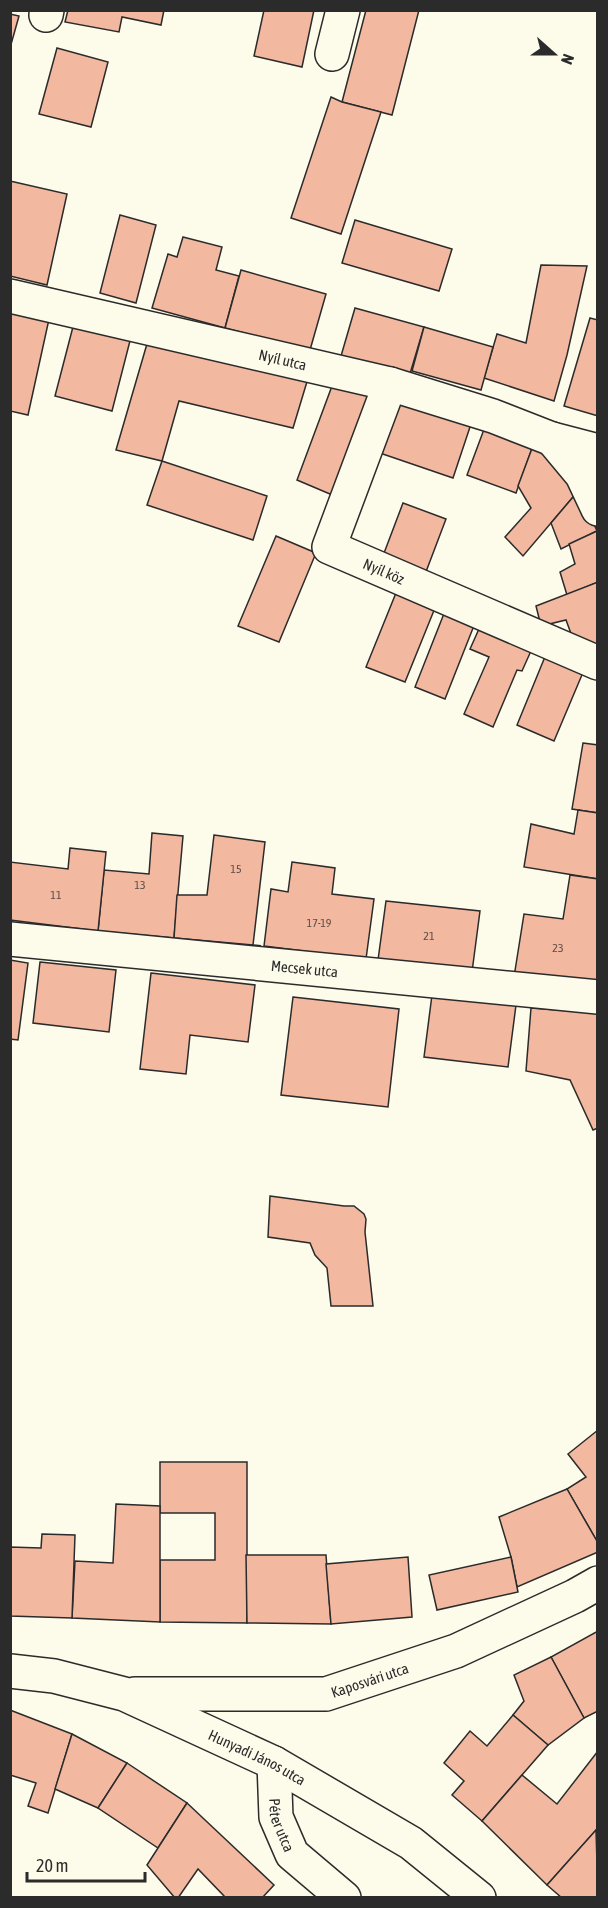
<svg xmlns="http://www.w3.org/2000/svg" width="608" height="1908" viewBox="0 0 608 1908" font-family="'Asap Condensed',sans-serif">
<rect width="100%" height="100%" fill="#fdfbea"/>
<g fill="#f2b8a0" stroke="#2b2b2b" stroke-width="1.5">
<path d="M68,10h96l-3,15 -39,-8 -3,15 -54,-10z"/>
<path d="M264,10h50l-12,57 -48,-11z"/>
<path d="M366,10h53l-27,105 -50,-13z"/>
<path d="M10,14l9,2 -9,32z"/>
<path d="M57,48l51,14 -17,65 -52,-13z"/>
<path d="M331,97l11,5 39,10 -40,122 -50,-16z"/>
<path d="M10,181l57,13 -20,91 -37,-9z"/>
<path d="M120,215l36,10 -20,78 -36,-10z"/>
<path d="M355,220l97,29 -13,42 -97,-28z"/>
<path d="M183,237l39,10 -6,23 23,6 -14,52 -73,-20 16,-54 9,3z"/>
<path d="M541,265l46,1 -20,89 -13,46 -70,-23 13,-44 29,9z"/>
<path d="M241,270l85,24 -16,56 -85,-22z"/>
<path d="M10,301l41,9 -23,105 -18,-4z"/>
<path d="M355,308l69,19 -15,50 -68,-21z"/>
<path d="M590,318l8,2v96l-34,-10z"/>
<path d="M75,319l57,14 -20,78 -57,-15z"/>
<path d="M424,327l69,20 -12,43 -69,-19z"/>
<path d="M149,337l160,38 -16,53 -114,-27 -17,60 -46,-11z"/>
<path d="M335,378l43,11 -41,108 -40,-17z"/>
<path d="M395,391l78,27 -20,60 -79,-27z"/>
<path d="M486,424l48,19 -18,50 -49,-18z"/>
<path d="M534,443l45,47 -56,66 -18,-19 26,-29 -13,-22z"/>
<path d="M162,461l105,35 -14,44 -106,-35z"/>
<path d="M579,490l18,41 -36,18 -10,-26z"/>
<path d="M403,503l43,16 -22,58 -43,-16z"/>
<path d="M597,531l1,51 -31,13 -7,-23 15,-8 -6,-20z"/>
<path d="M276,536l40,17 -37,89 -41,-16z"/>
<path d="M598,582v68l-25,-11 -7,-19 -25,6 -5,-20z"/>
<path d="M398,588l39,15 -32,79 -39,-15z"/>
<path d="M447,606l30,12 -32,81 -30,-12z"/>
<path d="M483,620l52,22 -13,29 -5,-1 -24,57 -29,-13 25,-57 -19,-8z"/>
<path d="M549,647l38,16 -33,78 -37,-16z"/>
<path d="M583,743l15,2v68l-26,-4z"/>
<path d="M578,810l20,3v66l-74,-12 7,-43 43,10z"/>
<path d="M152,833l31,3 -9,102 -76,-7 6,-61 45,4z"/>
<path d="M214,835l51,7 -12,103 -79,-7 3,-43h30z"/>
<path d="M70,848l36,4 -8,79 -88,-11v-58l58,7z"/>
<path d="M292,862l43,6 -3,26 42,5 -8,60 -102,-13 7,-57 17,3z"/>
<path d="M570,875l28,4v110l-84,-12 10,-63 39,5z"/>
<path d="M386,901l94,10 -8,61 -94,-12z"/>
<path d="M10,960l18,3 -10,77 -8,-1z"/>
<path d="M40,962l76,8 -7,62 -76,-9z"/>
<path d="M151,973l104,12 -7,57 -58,-7 -4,39 -46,-5z"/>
<path d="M432,995l84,10 -8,62 -84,-10z"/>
<path d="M293,997l106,12 -11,98 -107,-12z"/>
<path d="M531,1008l67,5v115l-5,2 -23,-50 -44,-9z"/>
<path d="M270,1196l74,10h10l10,8 2,5 -1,13 8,74h-42l-4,-38 -12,-13 -5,-12 -42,-6z"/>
<path d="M598,1430v113l-31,-54 19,-12 -18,-23z"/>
<path d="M160,1462h87v161l-87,-1v-62h55v-47h-55z"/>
<path d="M567,1489l31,54v9l-81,35 -6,-30 -12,-40z"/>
<path d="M116,1504l44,2v116l-88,-4 3,-57 38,2z"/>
<path d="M42,1534l33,1 -3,83 -62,-2v-69l31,1z"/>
<path d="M246,1555h80l5,69 -84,-1z"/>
<path d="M408,1557l4,60 -81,7 -5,-60z"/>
<path d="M511,1557l7,35 -81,18 -8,-35z"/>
<path d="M598,1631v80l-14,7 -33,-61z"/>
<path d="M551,1657l33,61 -36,27 -35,-30 11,-14 -10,-26z"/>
<path d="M10,1710l62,24 -24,79 -20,-7 8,-23 -26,-8z"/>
<path d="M513,1715l35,30 -66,76 -30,-26 12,-14 -20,-18 26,-32 17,15z"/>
<path d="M72,1734l55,29 -29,45 -43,-19z"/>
<path d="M598,1751v77l-51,57 -65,-64 40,-46 35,29z"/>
<path d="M127,1763l60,40 -29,45 -60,-40z"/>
<path d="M187,1803l87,82 -12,13h-39l1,-2 -26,-27 -20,29h-3l-28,-33z"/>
<path d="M596,1830l2,68h-36l-15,-13z"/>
</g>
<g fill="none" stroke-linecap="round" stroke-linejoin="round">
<defs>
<g id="minor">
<path d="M46,15l1,-5"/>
<path d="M332,54l11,-44"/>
<path id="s1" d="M10,296l380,88 103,32 59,23"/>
<path id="s2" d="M390,384l-61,163 269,116"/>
<path d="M598,451l-46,-12 30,36 16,34"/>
<path id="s3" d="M10,939l588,58"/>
<path id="s4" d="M10,1671l44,5 70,18 150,69 137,80 68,55"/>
<path id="s5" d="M135,1694h191l130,-43 119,-55 23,-13"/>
<path id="s6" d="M274,1763l2,54 16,37 52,44"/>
</g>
</defs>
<use href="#minor" stroke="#2b2b2b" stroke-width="36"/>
<use href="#minor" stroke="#fdfbea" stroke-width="33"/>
<path stroke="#2b2b2b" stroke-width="1.5" stroke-dasharray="8 3" stroke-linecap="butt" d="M253,945l11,1"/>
</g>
<g text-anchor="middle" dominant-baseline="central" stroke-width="4.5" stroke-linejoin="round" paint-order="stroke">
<g font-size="12" fill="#5d4e48">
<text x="236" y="869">15</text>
<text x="140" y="885">13</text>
<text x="56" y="895">11</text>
<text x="319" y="923">17-19</text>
<text x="429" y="936">21</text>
<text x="558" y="948">23</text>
</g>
<g font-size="15" fill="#2b2b2b" stroke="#fdfbea">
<text stroke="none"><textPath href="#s1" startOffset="280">Nyíl utca</textPath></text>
<text stroke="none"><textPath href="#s2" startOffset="234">Nyíl köz</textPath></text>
<text stroke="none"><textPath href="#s3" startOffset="296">Mecsek utca</textPath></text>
<text stroke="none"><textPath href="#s5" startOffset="237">Kaposvári utca</textPath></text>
<text stroke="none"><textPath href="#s4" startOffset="264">Hunyadi János utca</textPath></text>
<text stroke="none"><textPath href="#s6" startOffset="63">Péter utca</textPath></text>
</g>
</g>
<rect width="608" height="1908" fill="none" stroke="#2b2b2b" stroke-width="24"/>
<g transform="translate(554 54) rotate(111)" stroke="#fdfbea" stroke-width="4.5" paint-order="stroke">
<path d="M0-4.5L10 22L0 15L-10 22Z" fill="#2b2b2b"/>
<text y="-9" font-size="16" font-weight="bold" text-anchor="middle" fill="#2b2b2b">N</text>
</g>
<path d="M27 1872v9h118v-9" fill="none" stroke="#2b2b2b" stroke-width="3"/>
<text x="36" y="1872" font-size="18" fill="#2b2b2b" stroke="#fdfbea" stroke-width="4.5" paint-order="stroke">20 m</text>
</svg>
